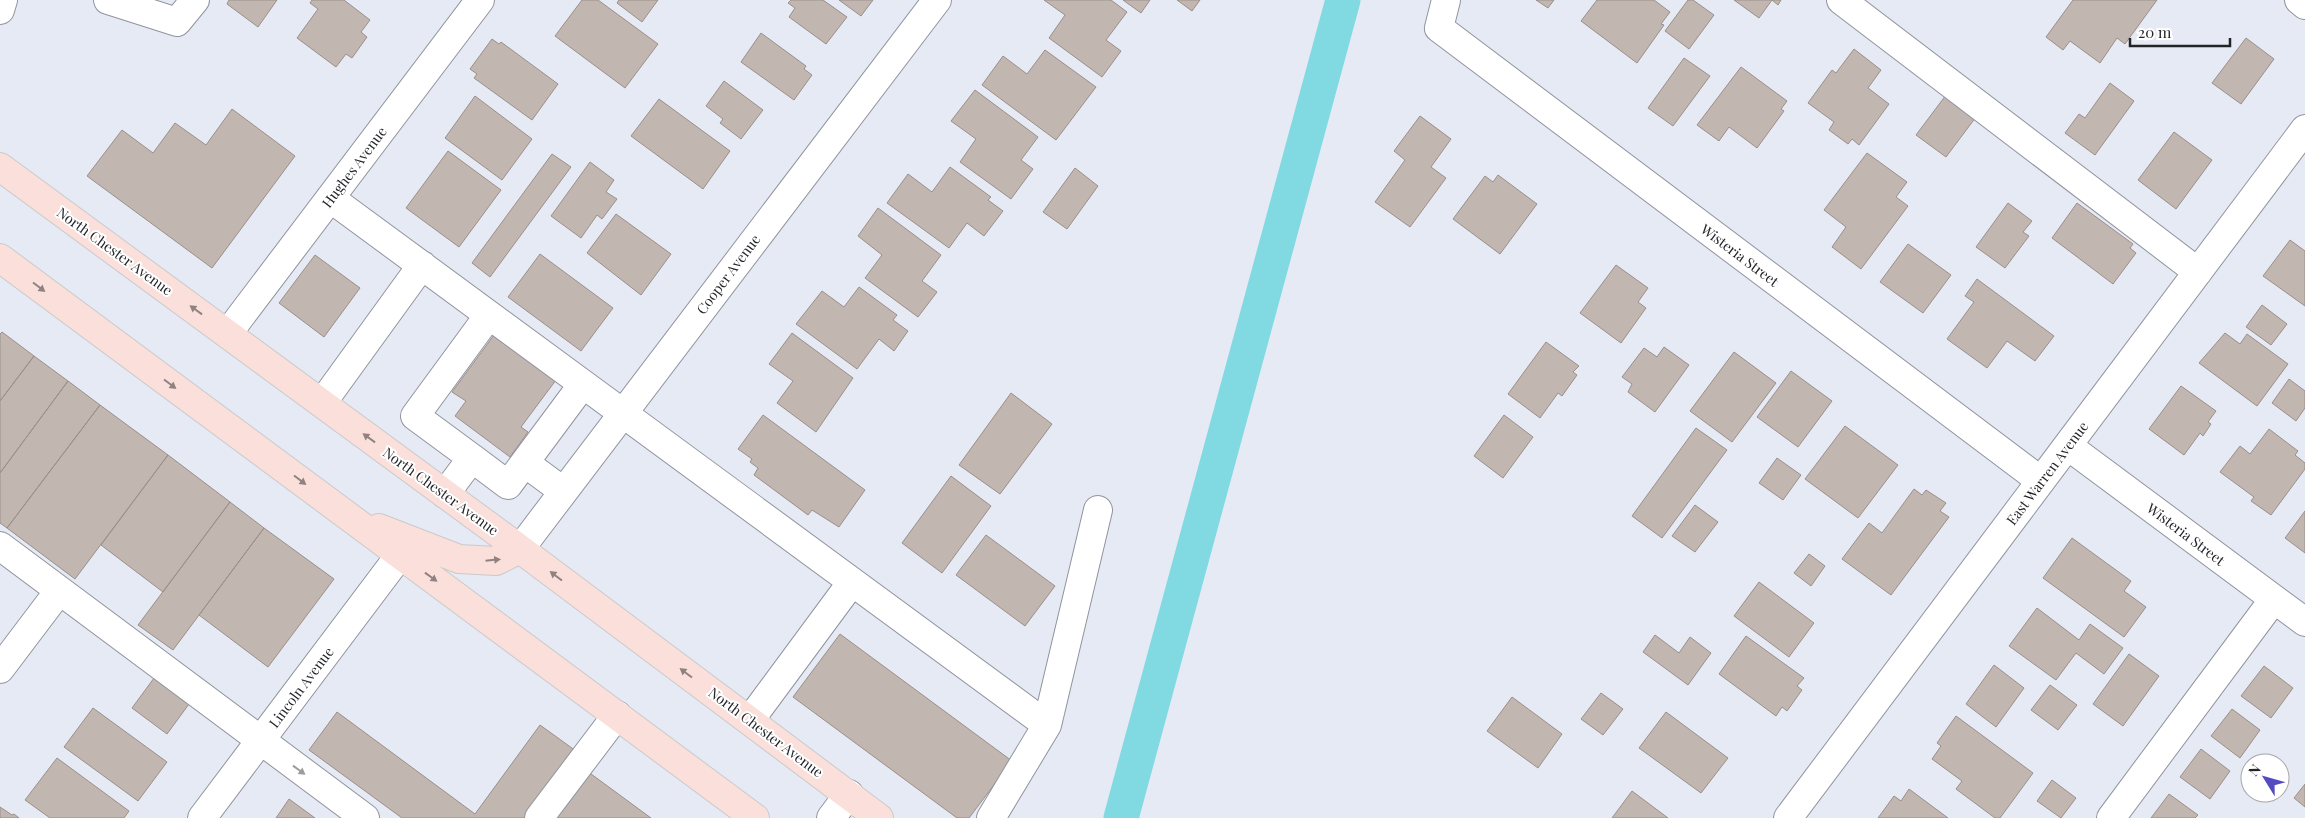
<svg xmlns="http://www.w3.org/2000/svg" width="2305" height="818" viewBox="0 0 2305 818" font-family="'Playfair Display',serif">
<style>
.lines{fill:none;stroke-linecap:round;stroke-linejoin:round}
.canal{stroke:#81d9e2;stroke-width:35}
.building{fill:#c2b6b1;stroke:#9a8f89}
.minor-casing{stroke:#91949e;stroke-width:30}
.major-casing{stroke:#cacacb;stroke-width:30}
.minor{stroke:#fff;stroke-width:28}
.major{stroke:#fbdfda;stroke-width:28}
.oneway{fill:#8f8281}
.oneway2{fill:#9c9c9e}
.labels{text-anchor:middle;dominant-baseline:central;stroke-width:4;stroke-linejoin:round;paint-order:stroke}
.street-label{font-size:14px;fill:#232428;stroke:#fff}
</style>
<rect width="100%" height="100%" fill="#e6eaf5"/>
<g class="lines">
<path class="canal" d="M1121 818 1343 0"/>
</g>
<path class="building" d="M229 0H277L258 27 227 4Z
M312 0H344L370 20 361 32 367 37 352 58 346 54 336 67 297 38 318 9 310 3Z
M582 0H598L658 44 625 88 555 36Z
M619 0H658L642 22 617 3Z
M791 0H823L847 17 826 44 789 17 795 8 788 3Z
M839 0H873L861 16Z
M1044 0H1111L1127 12 1106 40 1121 51 1102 77 1049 38 1065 15Z
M1123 0H1150L1141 13Z
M1177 0H1200L1192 11Z
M1536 0H1554L1548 8Z
M1597 0H1654L1670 12 1661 24 1664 25 1637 63 1581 21Z
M1688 0H1693L1714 15 1689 49 1665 31Z
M1734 0H1781L1778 5 1772 0 1759 18Z
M2073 0H2157L2125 44 2117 38 2100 63 2070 41 2063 50 2046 37Z
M761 33 806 66 804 69 812 75 794 100 741 62Z
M2246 38 2274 59 2241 104 2212 83Z
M492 39 499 44 501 42 558 84 532 120 474 78 477 74 470 69Z
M1854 49 1881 70 1868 88 1889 104 1859 145 1852 139 1848 144 1829 130 1834 122 1808 103 1832 70 1836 73Z
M1045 50 1096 87 1056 140 982 85 1003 56 1027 74Z
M1684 58 1710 76 1673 126 1648 108Z
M1741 67 1787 101 1781 109 1784 111 1757 148 1729 127 1719 141 1697 125Z
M724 81 763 110 741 139 720 123 723 119 706 106Z
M2110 83 2134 101 2095 155 2065 133 2079 114 2085 118Z
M975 90 1038 137 1021 160 1033 169 1011 199 960 162 976 139 951 121Z
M1946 95 1976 117 1946 157 1916 135Z
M475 96 532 139 502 180 445 138Z
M659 99 730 151 703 189 631 136Z
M232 109 295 156 212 268 87 176 122 130 153 153 175 123 206 145Z
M1420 116 1451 139 1431 167 1446 178 1410 227 1375 202 1405 160 1394 151Z
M2174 132 2212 160 2176 209 2138 180Z
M448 151 501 190 459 247 406 208Z
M1867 153 1907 182 1896 197 1908 206 1861 269 1832 247 1846 227 1824 210Z
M552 154 571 167 490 277 472 263Z
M590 162 614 180 606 192 617 199 602 219 597 215 581 238 551 216Z
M950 167 991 197 988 200 1003 211 984 236 967 223 949 248 887 203 908 174 932 192Z
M1075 168 1098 186 1067 229 1043 212Z
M1498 175 1537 204 1500 254 1453 219 1485 176 1493 182Z
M2008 203 2032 221 2023 232 2029 236 2005 268 1976 247Z
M2077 203 2133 244 2130 248 2136 253 2113 284 2052 238Z
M878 208 941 255 922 281 937 292 918 317 865 278 882 255 858 236Z
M616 214 671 254 641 295 587 253Z
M2290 240 2305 251V306L2263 276Z
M1908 244 1951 275 1923 313 1880 282Z
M540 254 613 308 581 351 508 297Z
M315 255 360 288 324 337 279 303Z
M1616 265 1648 288 1638 302 1646 308 1621 343 1580 313Z
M1977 279 2054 336 2035 361 2007 341 1987 368 1947 339 1974 302 1965 296Z
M859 287 897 315 893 320 908 331 894 351 879 339 857 369 796 324 822 291 844 307Z
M2262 305 2287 324 2271 345 2246 327Z
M2 332 34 356 0 401V334Z
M792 333 853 378 816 432 777 403 793 381 769 364Z
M2225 333 2240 344 2247 334 2288 364 2257 406 2199 363Z
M494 335 556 380 521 427 528 432 510 457 455 416 466 401 452 392Z
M1546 342 1579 366 1573 372 1577 375 1562 396 1558 393 1540 418 1508 394Z
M1664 347 1689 365 1655 412 1628 392 1632 384 1622 377 1644 348 1657 357Z
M1734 352 1776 383 1732 442 1690 411Z
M34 356 68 381 0 473V401Z
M1791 371 1832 401 1798 447 1757 417Z
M2289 379 2305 391V408L2296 421 2272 403Z
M68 381 100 405 7 528 0 523V473Z
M2181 386 2216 411 2208 422 2211 424 2203 436 2200 433 2184 455 2149 429Z
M1011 393 1052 424 1000 494 959 465Z
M100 405 168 455 75 579 7 528Z
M763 415 865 490 839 527 812 510 808 515 754 475 758 468 750 462 752 459 738 449Z
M1504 415 1533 437 1503 478 1474 456Z
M1845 426 1898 465 1858 518 1805 479Z
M1696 428 1727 450 1662 538 1632 516Z
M2269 429 2298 451 2295 455 2305 463V469L2271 515 2251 501 2254 497 2220 472 2240 446 2250 454Z
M168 455 230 502 163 592 101 545Z
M1777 458 1801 475 1783 500 1759 483Z
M951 476 991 506 942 573 902 543Z
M1914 489 1922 495 1926 490 1946 503 1940 511 1949 517 1891 595 1842 559 1869 523 1882 533Z
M230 502 264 528 173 650 138 625Z
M1695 505 1718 522 1695 552 1672 536Z
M2305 511V553L2285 538Z
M264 528 334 579 268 667 199 615Z
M986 535 1055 586 1025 626 956 575Z
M2072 538 2131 581 2124 591 2146 607 2124 637 2043 578Z
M1809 554 1825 566 1811 586 1794 573Z
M1759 582 1814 623 1789 657 1734 616Z
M2037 608 2079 640 2090 624 2123 648 2104 674 2076 653 2056 680 2009 646Z
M840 634 1012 761 969 818H957L793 697Z
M1655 635 1679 653 1690 637 1711 653 1688 685 1643 652Z
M1746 636 1804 678 1797 686 1802 690 1787 711 1782 707 1776 716 1719 674Z
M2129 654 2159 676 2123 726 2093 704Z
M1994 665 2024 688 1996 727 1966 704Z
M2264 666 2293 688 2271 718 2241 696Z
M157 674 192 700 167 734 132 708Z
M2050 685 2077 705 2058 730 2031 710Z
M1601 693 1623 709 1603 735 1581 719Z
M1512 697 1562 734 1538 768 1487 731Z
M93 708 167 762 138 801 64 747Z
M2232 709 2260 730 2240 758 2211 736Z
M337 712 475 814 540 725 576 751 527 818H402L309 750Z
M1666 712 1728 758 1701 793 1639 748Z
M1956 716 2033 773 2000 818H1995L1956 789 1962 781 1932 759 1941 746 1937 743Z
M2201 749 2230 771 2210 799 2180 777Z
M57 758 129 811 124 818H50L25 800Z
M587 771 651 818H552Z
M2052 780 2076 798 2061 818 2037 801Z
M2305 784V807L2294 798Z
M1909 789 1948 818H1878L1894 796 1901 801Z
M1632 791 1668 818H1612Z
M2169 794 2198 815 2195 818H2151Z
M289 799 315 818H276Z
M0 807 12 815 14 814 19 818H0Z"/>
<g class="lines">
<g class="minor-casing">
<path id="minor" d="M108 0 177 22 195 0
M1446 0 1439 28 2041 481
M1841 0 2198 272
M2299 0 2305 5
M0 10 3 0
M330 198 1047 725 991 818
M228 333 480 0
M322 403 422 265
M2068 446 2305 622
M472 458 508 485 583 384
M525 463 563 491
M445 494 472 458 415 416 489 315
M0 546 365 818
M520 549 937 0
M0 669 59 591
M750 720 852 582
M1047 725 1098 510
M202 818 400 555
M539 818 617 715
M831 818 849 794
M1788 818 2305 129
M2111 818 2274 599"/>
</g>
<g class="major-casing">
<path id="major" d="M0 167 520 549 879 818
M0 258 755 818
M379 528 459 559 496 561 520 549"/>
</g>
<use href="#minor" class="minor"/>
<use href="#major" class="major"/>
</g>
<defs><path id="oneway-solid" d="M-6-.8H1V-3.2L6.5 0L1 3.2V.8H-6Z" transform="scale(1.25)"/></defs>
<g class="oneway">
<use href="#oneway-solid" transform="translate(39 287) rotate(37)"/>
<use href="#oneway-solid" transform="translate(196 310) rotate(-144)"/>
<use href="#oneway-solid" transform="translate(170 384) rotate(37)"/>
<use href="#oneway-solid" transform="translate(369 438) rotate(-144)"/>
<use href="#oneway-solid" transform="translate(300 480) rotate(37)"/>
<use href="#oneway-solid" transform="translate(493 560) rotate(-6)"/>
<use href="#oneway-solid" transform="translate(556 576) rotate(-143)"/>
<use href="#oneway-solid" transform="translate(431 577) rotate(36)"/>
<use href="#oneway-solid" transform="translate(686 673) rotate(-143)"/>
</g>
<use class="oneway2" href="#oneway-solid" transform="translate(299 770) rotate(36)"/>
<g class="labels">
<g class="street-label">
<text transform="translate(354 167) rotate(-53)">Hughes Avenue</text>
<text transform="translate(115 251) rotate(36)">North Chester Avenue</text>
<text transform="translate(1740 255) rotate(37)">Wisteria Street</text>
<text transform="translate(728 274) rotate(-53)">Cooper Avenue</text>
<text transform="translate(2047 473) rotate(-53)">East Warren Avenue</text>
<text transform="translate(441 491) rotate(36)">North Chester Avenue</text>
<text transform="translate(2186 534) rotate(37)">Wisteria Street</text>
<text transform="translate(301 687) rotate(-53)">Lincoln Avenue</text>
<text transform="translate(766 732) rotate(37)">North Chester Avenue</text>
</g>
</g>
<g transform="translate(2265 778) rotate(307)"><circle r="24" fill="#ffffff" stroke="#a7a7a9"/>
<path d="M0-4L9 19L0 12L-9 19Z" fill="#544ac1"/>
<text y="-8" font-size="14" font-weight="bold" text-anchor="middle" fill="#232428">N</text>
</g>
<path d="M2130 38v8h100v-8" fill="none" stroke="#232428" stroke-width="2.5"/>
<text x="2138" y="38" font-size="15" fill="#232428" stroke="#ffffff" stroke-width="4" paint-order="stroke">20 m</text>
</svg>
